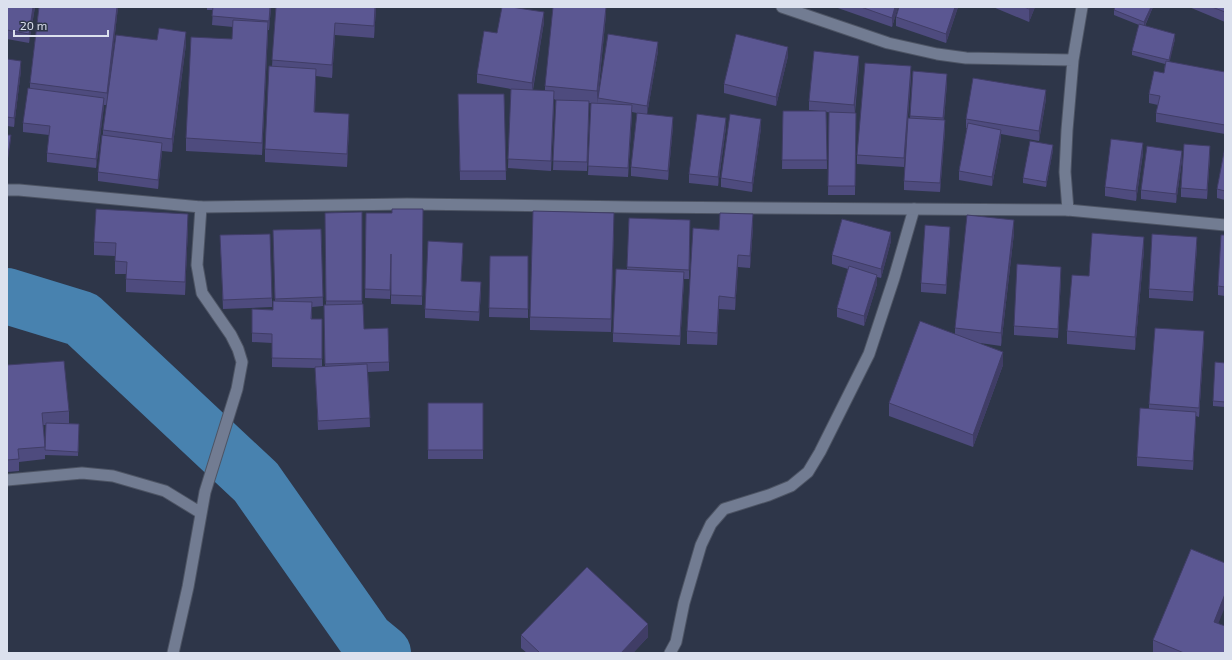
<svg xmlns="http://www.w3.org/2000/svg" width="1232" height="660" viewBox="0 0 1232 660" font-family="'Exo 2',sans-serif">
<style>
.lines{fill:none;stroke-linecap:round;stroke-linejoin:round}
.river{stroke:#4882af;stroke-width:56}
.minor-casing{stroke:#4d5464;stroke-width:13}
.tertiary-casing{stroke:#4d5464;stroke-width:13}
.minor{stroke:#727c92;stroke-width:11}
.tertiary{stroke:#727c92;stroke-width:11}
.wall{fill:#4e4b7e;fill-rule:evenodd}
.shaded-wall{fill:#403d66}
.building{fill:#5b5792;stroke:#403d66}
</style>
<rect width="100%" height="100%" fill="#2e3649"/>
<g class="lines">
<path class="river" d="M7 296 82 319 256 482 366 639 383 653"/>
<g class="minor-casing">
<path id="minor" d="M782 7 888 43 937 54 966 58 1073 60
M1068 210 1065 172 1067 130 1073 60 1082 7
M7 480 82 473 113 476 165 491 201 513
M173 653 188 587 205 492 237 389 242 362 238 349 231 335 202 293 197 265 201 207
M670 653 676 642 684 603 701 545 711 524 724 509 769 495 791 486 808 472 820 452 869 354 894 278 914 209"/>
</g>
<g class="tertiary-casing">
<path id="tertiary" d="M7 190H19L201 207 407 204 635 207 1068 210 1225 225"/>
</g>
<use href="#minor" class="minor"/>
<use href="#tertiary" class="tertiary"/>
</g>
<path class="wall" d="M7 7H35L29 43 7 39Z
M39 7H118L109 85 186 44 172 152 162 151 158 189 98 181V172L103 135V130L107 105H104L96 168 47 162V153L49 135 23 132V123L30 88V83Z
M207 7H271L269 30H268L262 155 186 151V138L232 39 233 27 212 25 213 10H207Z
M276 7H376L374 38 335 35 332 78 316 76 315 112 349 127 347 167 265 162V149L272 66Z
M606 7V14L598 97 658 51 647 114 673 126 668 180 631 176V167L637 113 632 112 628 177 588 175 591 103H589L587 171 553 170 556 100 554 99 551 171 508 168 511 89 477 83V74L497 33 544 22 533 90H545V86Z
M835 7H898L892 27Z
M958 7 946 43 896 26V17Z
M993 7H1035L1029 22Z
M1115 7H1153L1145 26 1175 39 1169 62 1225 72V134L1156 122V113L1158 105 1149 103V94L1164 73 1165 64 1132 55V51L1139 25 1114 15V10Z
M1189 7H1225V22Z
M788 56 776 106 724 93V84Z
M7 59 21 70 14 127 7 126Z
M859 65 855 113H856L855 195H828L829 112 838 113 826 112 827 169H782L783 111H820L809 110V101Z
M913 71 947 83 944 120 945 130 940 192 904 190V181L910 118Z
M911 76 904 167 857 164V155Z
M458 94H504L506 180H460Z
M1046 99 1039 141 1001 134V139L992 186 959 180V171L967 128H966V119Z
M726 127 718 186 689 183V174Z
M761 128 752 192 721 187V178Z
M1225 147V200L1217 198V189Z
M1053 150 1046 187 1023 183V178Z
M1143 153 1136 201 1105 196V187Z
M1210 155 1207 199 1181 197V188Z
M1182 160 1176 203 1141 199V190Z
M423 209 422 305 391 304V264L390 299 365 298 366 213H392Z
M362 212V304L364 329 389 362V371L368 372 370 427 318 430 315 368 272 367V343L252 342V309L273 310 275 301 273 230 321 229 323 306 312 307V319H322V367L325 366 324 314 326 305 325 213Z
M629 218 690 220 689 279H684L680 345 613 342V333L627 269Z
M188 226 185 295 126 292V274H115V256L94 255V242Z
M614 226 611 332 530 330V317Z
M753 227 750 268 738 267 735 310 719 309 717 345 687 344V331L719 230Z
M1014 233 1001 346 980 343 1003 365 973 447 889 416V403L955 334V328Z
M220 235 272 298V307L223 309Z
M1225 235V296L1218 295V286Z
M950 236 946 294 921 292V283Z
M891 241 881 278 877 277V284L864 326 837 317V308L848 269 832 264V255Z
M1197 246 1193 301 1149 298V289Z
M1144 250 1135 350 1067 344V331L1089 276Z
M463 252 461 281 481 291 479 321 425 318V309Z
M490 256H528V318L489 317Z
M1061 276 1058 338 1014 335V326Z
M1204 340 1199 417 1196 416 1193 470 1137 466V457L1149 409V404Z
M1225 363V407L1213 406V401Z
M7 365 69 411V424L79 429 78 456 45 455V459L19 462V471L7 472ZM43 425H46L45 446Z
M428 403H483V459H428Z
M1218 624 1224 626 1225 653H1153V640Z
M521 635 648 637 633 653H527L521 648Z"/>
<path class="shaded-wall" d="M33 7H35L29 43V34Z
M117 7H118L107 105V93Z
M270 7H271L269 30V21Z
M375 7H376L374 38V26Z
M606 7V14L597 104V91Z
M895 7H898L892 27V18Z
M955 7H958L946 43V34Z
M1030 7H1035L1029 22V9Z
M1151 7H1153L1144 27V22Z
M544 12V22L532 93V83Z
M268 22V35L262 155V143Z
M335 23V35L332 78V65Z
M186 32V44L172 152V139Z
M1175 34V39L1169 65V60Z
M658 42V51L647 115V106Z
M788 47V56L776 106V97Z
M859 56V65L854 114V105Z
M21 61V70L14 127V118Z
M911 66V76L904 167V158Z
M316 69V82L314 125V112Z
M947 74V83L943 127V118Z
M1046 90V99L1039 141V131Z
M554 91V100L551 171V161Z
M104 98V107L96 168V159Z
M589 101V110L587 171V162Z
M632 105V114L628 177V168Z
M349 114V127L347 167V154Z
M673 117V126L668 180V171Z
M726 118V127L718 186V177Z
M761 119V128L752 192V183Z
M945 120V130L940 192V183Z
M1001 130V139L992 186V177Z
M11 135V140L7 165V161Z
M162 143V152L158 189V180Z
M1143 143V153L1136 201V191Z
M1053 145V150L1046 187V182Z
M1210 146V155L1207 199V190Z
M1182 151V160L1176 203V194Z
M614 213V226L611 332V319Z
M188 214V226L185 295V282Z
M753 214V227L750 268V256Z
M1014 220V233L1001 346V333Z
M950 227V236L946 294V285Z
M891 232V241L881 278V269Z
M1144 237V250L1135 350V337Z
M1197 237V246L1193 301V292Z
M738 255V267L735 310V298Z
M1061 267V276L1058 338V329Z
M684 272V281L680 345V336Z
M877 275V284L864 326V316Z
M481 282V291L479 321V312Z
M719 296V309L717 345V333Z
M1204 331V340L1199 417V408Z
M1003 352V365L973 447V435Z
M1196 412V422L1193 470V461Z
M1225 594V607L1214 634V622Z
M648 624V637L633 653H621Z"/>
<path class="building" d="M7 7H33L29 34 7 30Z
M39 7H117L107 93 30 83Z
M213 7H270L269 21 212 16Z
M276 7H375L374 26 335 23 332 65 272 60Z
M502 7H511L544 12 532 83 477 74 484 31 497 33Z
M553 7H606L597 91 545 86Z
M861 7H895L892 18Z
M899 7H955L946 34 896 17Z
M1024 7H1030L1029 9Z
M1115 7H1151L1144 22 1114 10Z
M1212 7H1225V12Z
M233 20 268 22 262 143 186 138 191 37 232 39Z
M1139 24 1175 34 1169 60 1132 51Z
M159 28 186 32 172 139 103 130 116 35 157 40Z
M608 34 658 42 647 106 598 98Z
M736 34 788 47 776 97 724 84Z
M814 51 859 56 854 105 809 101Z
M7 59 21 61 14 118 7 117Z
M1166 61 1225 72V125L1156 113 1160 96 1149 94 1154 71 1164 73Z
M865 63 911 66 904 158 857 155Z
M269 66 316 69 314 112 349 114 347 154 265 149Z
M913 71 947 74 943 118 910 116Z
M973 78 1046 90 1039 131 966 119Z
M28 88 104 98 96 159 47 153 50 126 23 123Z
M511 89 554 91 551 161 508 159Z
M458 94H504L506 171H460Z
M556 100 589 101 587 162 553 161Z
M591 103 632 105 628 168 588 166Z
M783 111H826L827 160H782Z
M829 112 856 113 855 186H828Z
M637 113 673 117 668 171 631 167Z
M697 114 726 118 718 177 689 174Z
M730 114 761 119 752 183 721 178Z
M908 118 945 120 940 183 904 181Z
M968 123 1001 130 992 177 959 171Z
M7 135H11L7 161Z
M102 135 162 143 158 180 98 172Z
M1111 139 1143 143 1136 191 1105 187Z
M1030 141 1053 145 1046 182 1023 178Z
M1184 144 1210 146 1207 190 1181 188Z
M1147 146 1182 151 1176 194 1141 190Z
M1225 147V191L1217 189Z
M96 209 188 214 185 282 126 279 127 262 115 261 116 243 94 242Z
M392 209H423L422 296 391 295V254L390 290 365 289 366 213H392Z
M533 211 614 213 611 319 530 317Z
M362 212V301H326L325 213Z
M720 213 753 214 750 256 738 255 735 298 719 296 717 333 687 331 693 228 719 230Z
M967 215 1014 220 1001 333 955 328Z
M629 218 690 220 689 270 627 267Z
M842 219 891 232 881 269 832 255Z
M925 225 950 227 946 285 921 283Z
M321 229 323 297 275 299 273 230Z
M1092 233 1144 237 1135 337 1067 331 1072 275 1089 276Z
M270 234 272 298 223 300 220 235Z
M1152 234 1197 237 1193 292 1149 289Z
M1221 235H1225V287L1218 286Z
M428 241 463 243 461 281 481 282 479 312 425 309Z
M490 256H528V309L489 308Z
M1017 264 1061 267 1058 329 1014 326Z
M849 266 877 275 864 316 837 308Z
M616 269 684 272 680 336 613 333Z
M273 301 312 302 311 319H322V359L272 358V334L252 333V309L273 310Z
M363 304 364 329 388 328 389 362 325 364 324 305Z
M920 321 1003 352 973 435 889 403Z
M1155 328 1204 331 1199 408 1149 404Z
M64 361 69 411 42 413 45 447 18 449 19 459 7 460V365Z
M1215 362 1225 363V402L1213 401Z
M367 364 370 418 318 421 315 367Z
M428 403H483V450H428Z
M1140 408 1196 412 1193 461 1137 457Z
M46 423 79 424 78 452 45 450Z
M1191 549 1225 563V594L1214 622 1225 626V653H1184L1153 640Z
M587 567 648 624 621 653H540L521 635Z"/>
<rect width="1232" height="660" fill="none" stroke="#dce1ee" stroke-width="16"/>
<path d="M14 30v6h94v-6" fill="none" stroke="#dce1ee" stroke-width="2"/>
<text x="20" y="30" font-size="12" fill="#dce1ee" stroke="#2e3649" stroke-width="3" paint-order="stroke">20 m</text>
</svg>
